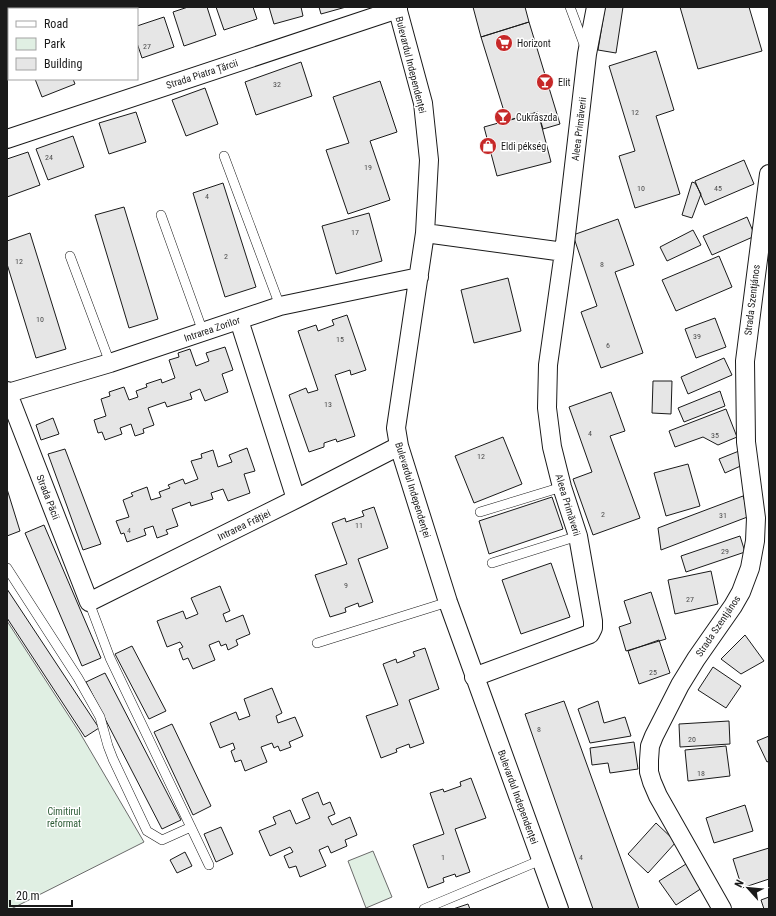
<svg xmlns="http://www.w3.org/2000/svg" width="776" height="916" viewBox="0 0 776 916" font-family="'Roboto Condensed',sans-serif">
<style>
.green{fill:#e0efe3;stroke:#6a6a6a}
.building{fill:#e6e6e6;stroke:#1a1a1a}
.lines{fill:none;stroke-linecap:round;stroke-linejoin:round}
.lane-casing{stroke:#1a1a1a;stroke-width:10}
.street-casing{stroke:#1a1a1a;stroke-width:20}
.lane{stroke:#fff;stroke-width:9}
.street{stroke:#fff;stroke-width:18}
.labels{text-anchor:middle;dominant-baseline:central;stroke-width:3;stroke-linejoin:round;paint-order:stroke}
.number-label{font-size:8px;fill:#4d4d4d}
.poi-label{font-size:10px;fill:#1a1a1a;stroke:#fff;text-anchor:start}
.street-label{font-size:10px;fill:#1a1a1a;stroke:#fff}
.park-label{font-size:10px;fill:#2b5a34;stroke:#fff}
</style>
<rect width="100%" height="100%" fill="#fff"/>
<path class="green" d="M7 621 80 733 144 842 11 909H7Z
M373 851 392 897 366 908 348 861Z"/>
<path class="building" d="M45 7H95L96 9H46Z
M188 7H207L216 35 184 46 173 12Z
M216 7H253L257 19 224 30Z
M269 7H301L303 16 274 24Z
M319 7H346L321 14Z
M473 7H525L529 22 481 37Z
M605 7H623L616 53 598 50Z
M680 7H749L762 51 698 69Z
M164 17 174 47 142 58 137 43V26Z
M529 22 560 124 543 129 538 112 507 121 481 37Z
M656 51 674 110 656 116 680 194 635 208 619 156 635 151 609 66Z
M301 62 312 96 256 115 245 82Z
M35 79H73L75 84 42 97Z
M380 81 397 132 370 141 390 200 348 214 326 150 349 143 333 97Z
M205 88 218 124 186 136 172 100Z
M136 112 146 142 109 154 99 123Z
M538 112 551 162 497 176 484 127Z
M73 136 84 167 48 180 36 149Z
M28 152 40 185 7 197V159Z
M744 160 754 184 705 205 695 181Z
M692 182 695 183 701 194 692 218 682 215Z
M223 183 256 287 225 297 193 193Z
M124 207 158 319 129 328 95 215Z
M369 213 382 261 336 274 322 226Z
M747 217 755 236 712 255 703 236Z
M618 219 634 265 615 272 643 353 601 368 581 312 597 306 573 235Z
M693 230 701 245 667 261 660 247Z
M30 233 66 349 36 358 7 264V241Z
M719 256 732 287 676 311 662 280Z
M508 278 521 331 474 343 461 290Z
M347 315 366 370 351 375 350 370 335 375 355 436 337 442 336 439 324 443V447L309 452 289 395 306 388 308 393 318 390 298 331 316 325 318 331 334 325 332 320Z
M715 318 726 347 696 358 685 329Z
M225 347 233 370 222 374 228 392 205 401 200 389 190 393 192 399 167 407 165 402 148 408 154 425 143 429 144 433 135 436 131 424 120 428 122 434 105 440 102 432 98 433 94 420 106 416 101 399 110 396 109 392 124 387 129 400 138 397 136 391 147 387 146 384 161 379 162 383 175 378 169 360 179 357 178 353 190 349 196 366 209 361 206 353Z
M724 358 732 375 688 394 681 377Z
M653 381H672L671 414 652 413Z
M720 391 725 406 684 422 678 408Z
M611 392 625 431 610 436 640 518 593 535 573 479 592 472 569 407Z
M726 409 737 437 718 445 703 437 675 447 669 431Z
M53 418 59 434 41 440 36 425Z
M503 437 522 484 474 503 455 456Z
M247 448 255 471 244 474 250 493 228 501 223 489 211 493 213 499 191 506 190 502 172 509 178 526 166 530 168 534 157 538 153 526 144 529 146 535 127 542 124 533 121 534 116 521 129 517 123 500 133 496 131 493 147 487 151 500 161 497 159 492 170 488 168 485 183 479 185 484 198 479 191 461 202 458 201 454 213 450 218 467 232 462 229 455Z
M65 449 101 544 83 550 48 454Z
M739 451 745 464 725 473 719 459Z
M688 464 700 506 666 516 654 473Z
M7 489 20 531 7 536Z
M743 496 750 516 661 550 658 528Z
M552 497 563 529 489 554 479 521Z
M374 507 388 548 358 559 373 602 359 607 358 603 345 608 346 612 330 617 315 575 347 564 332 523 345 518 346 522 364 516 362 511Z
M44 525 101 658 82 666 25 533Z
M740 536 745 552 686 572 681 556Z
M551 563 570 617 521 634 502 580Z
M711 571 718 604 675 614 668 580Z
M220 586 230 611 223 614 226 622 243 615 250 634 236 640 238 645 228 650 226 644 221 646 219 641 209 645 215 660 193 669 188 658 183 660 179 649 183 647 180 642 167 647 157 621 183 611 186 619 198 614 191 598Z
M7 589 99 728 85 737 7 618Z
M651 592 666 639 626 651 619 627 631 623 624 601Z
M745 635 764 661 741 674 721 659Z
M659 640 670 673 639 684 628 651Z
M132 646 166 711 149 719 115 654Z
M425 648 439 689 409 700 424 743 410 748 409 744 396 749 397 752 381 758 366 716 398 705 383 664 396 659 397 663 415 656 413 652Z
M713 667 741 686 726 708 698 690Z
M105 673 181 820 162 829 86 682Z
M272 688 282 713 276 716 278 723 295 717 303 736 289 742 291 747 280 751 278 746 274 748 272 743 261 747 267 762 245 771 241 760 235 762 231 751 235 749 233 743 220 748 210 723 236 712 239 720 250 716 244 699Z
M564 701 639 909H593L525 714Z
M598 701 604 723 625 717 631 736 590 743 578 709Z
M729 721 730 744 680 747 679 724Z
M172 724 211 806 193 815 154 732Z
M769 736V761L767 762 757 741Z
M634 742 638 769 610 773 608 763 592 765 590 748Z
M726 746 730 776 688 781 685 750Z
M471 778 486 818 455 829 470 872 456 877 455 874 443 878 444 882 428 888 413 845 444 834 430 793 443 789 444 792 461 786 460 782Z
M318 792 323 805 330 802 335 814 328 817 332 825 350 817 357 835 345 840 347 846 331 853 328 846 319 850 326 866 300 877 296 866 289 868 284 856 293 852 290 847 270 856 259 831 276 824 273 817 290 810 296 824 310 818 302 799Z
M745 805 753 831 714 843 706 818Z
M656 823 676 842 648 873 628 854Z
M221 827 233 854 216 862 204 834Z
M769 848V879L742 888 733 859Z
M185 852 192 866 177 873 170 860Z
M686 864 702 888 676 905 659 881Z
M769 897V909H764L761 900Z
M468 904 470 909H453Z"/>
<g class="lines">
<g class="lane-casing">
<path id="lane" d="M570 7 585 47
M224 156 280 306
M161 215 203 332
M70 256 110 363
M480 512 562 487
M492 563 578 536
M7 568 78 678 100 717 108 746 113 759 147 831 162 840 191 827
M89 602 110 658 209 865
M317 643 448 602
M424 909 541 860"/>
</g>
<g class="street-casing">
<path id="street" d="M397 7 423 103 429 160 425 233 396 428 399 446 448 602 559 909
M7 139 398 9
M425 233 564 252 587 54 596 7
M239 320 296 499
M7 391 89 602 296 499 399 446
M8 393 110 363 280 306 419 277
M474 677 590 634 593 628V621L578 536 562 487 552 447 547 408 548 365 564 252
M722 909 658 796 652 782 649 772V760L650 746 654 736 680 685 696 659 733 606 741 592 750 568 755 541 756 518 746 442 745 361 769 174"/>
</g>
<use href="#lane" class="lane"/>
<use href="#street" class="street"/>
</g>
<defs>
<g id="supermarket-disc" transform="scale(0.9)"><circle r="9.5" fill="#c62828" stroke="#fff"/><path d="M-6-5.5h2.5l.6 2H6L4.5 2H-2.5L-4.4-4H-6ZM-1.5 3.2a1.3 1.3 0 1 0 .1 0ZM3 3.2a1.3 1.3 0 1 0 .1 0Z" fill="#fff"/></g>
<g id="bar-disc" transform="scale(0.9)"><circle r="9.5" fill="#c62828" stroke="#fff"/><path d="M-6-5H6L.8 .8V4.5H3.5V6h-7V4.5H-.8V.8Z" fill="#fff"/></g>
<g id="shop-disc" transform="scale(0.9)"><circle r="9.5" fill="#c62828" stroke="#fff"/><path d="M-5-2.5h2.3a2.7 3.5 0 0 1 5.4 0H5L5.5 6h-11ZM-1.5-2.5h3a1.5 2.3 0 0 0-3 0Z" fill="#fff"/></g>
</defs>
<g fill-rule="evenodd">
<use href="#supermarket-disc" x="504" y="43"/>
<use href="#bar-disc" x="545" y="82"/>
<use href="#bar-disc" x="503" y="117"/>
<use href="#shop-disc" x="488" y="146"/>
</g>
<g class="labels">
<g class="number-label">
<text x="147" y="46">27</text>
<text x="277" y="84">32</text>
<text x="635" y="112">12</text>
<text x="49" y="157">24</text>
<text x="368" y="167">19</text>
<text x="641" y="188">10</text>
<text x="718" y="188">45</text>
<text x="207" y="196">4</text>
<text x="355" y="232">17</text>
<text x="226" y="256">2</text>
<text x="19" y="261">12</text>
<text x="602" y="264">8</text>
<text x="40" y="319">10</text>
<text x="697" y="336">39</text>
<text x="340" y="339">15</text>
<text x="608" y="345">6</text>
<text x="328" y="404">13</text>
<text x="590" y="433">4</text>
<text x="715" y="435">35</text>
<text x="481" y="456">12</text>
<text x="603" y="514">2</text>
<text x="723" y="515">31</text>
<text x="359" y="525">11</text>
<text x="129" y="530">4</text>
<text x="725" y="551">29</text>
<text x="346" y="585">9</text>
<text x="690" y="599">27</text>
<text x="653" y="672">25</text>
<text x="539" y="729">8</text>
<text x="692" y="739">20</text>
<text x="701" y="773">18</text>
<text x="443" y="857">1</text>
<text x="581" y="857">4</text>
</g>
<g class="poi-label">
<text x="517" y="43">Horizont</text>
<text x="558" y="82">Elit</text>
<text x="516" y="117">Cukrászda</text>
<text x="501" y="146">Eldi pékség</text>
</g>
<g class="street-label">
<text transform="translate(411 65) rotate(76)">Bulevardul Independenței</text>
<text transform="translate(202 74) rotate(-18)">Strada Piatra Țărcii</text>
<text transform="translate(579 129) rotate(-83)">Aleea Primăverii</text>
<text transform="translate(752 300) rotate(-83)">Strada Szentjános</text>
<text transform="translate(212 329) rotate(-19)">Intrarea Zorilor</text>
<text transform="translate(413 490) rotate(73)">Bulevardul Independenței</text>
<text transform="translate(48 497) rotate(69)">Strada Păcii</text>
<text transform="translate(568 505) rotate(73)">Aleea Primăverii</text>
<text transform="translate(244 525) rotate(-26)">Intrarea Frăției</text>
<text transform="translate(718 626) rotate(-56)">Strada Szentjános</text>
<text transform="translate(518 797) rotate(70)">Bulevardul Independenței</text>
</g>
<g class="park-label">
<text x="64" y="811">Cimitirul<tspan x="64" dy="12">reformat</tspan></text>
</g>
</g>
<rect width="776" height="916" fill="none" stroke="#1a1a1a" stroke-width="16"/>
<rect x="8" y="8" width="130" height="72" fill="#ffffff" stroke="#a3a3a3"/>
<rect x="16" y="21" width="20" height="6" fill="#ffffff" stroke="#a3a3a3"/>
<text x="44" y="28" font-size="12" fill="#1a1a1a">Road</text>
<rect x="16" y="38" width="20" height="12" fill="#e0efe3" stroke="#a3a3a3"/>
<text x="44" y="48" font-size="12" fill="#1a1a1a">Park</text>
<rect x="16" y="58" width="20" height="12" fill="#e6e6e6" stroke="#a3a3a3"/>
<text x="44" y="68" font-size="12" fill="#1a1a1a">Building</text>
<g transform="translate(748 888) rotate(297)" stroke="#ffffff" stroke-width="3" paint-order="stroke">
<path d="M0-3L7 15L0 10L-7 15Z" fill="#1a1a1a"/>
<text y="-6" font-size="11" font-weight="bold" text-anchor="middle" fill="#1a1a1a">N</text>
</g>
<path d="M10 900v6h62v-6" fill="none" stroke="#1a1a1a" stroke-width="2"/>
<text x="16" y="900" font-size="12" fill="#1a1a1a" stroke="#ffffff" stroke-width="3" paint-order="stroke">20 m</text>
</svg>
